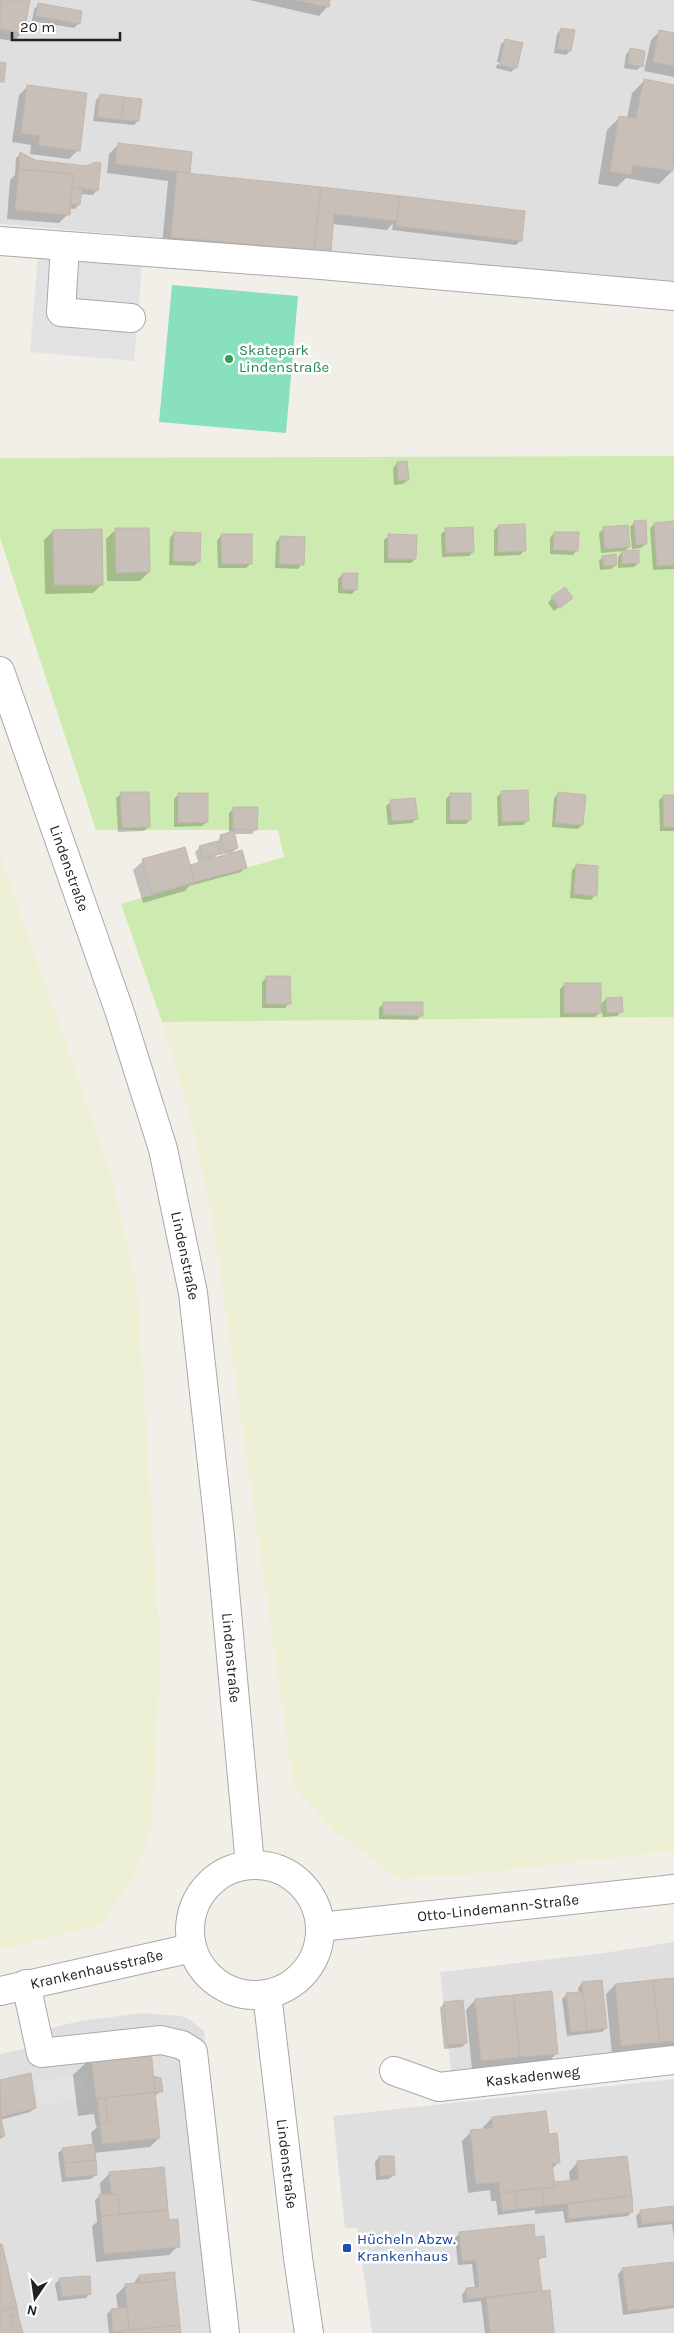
<svg xmlns="http://www.w3.org/2000/svg" width="674" height="2333" viewBox="0 0 674 2333" font-family="Karla,sans-serif">
<style>
.residential{fill:#e0dfdf}
.farmland{fill:#eef0d5}
.grass{fill:#cdebb0}
.pitch{fill:#88e0be}
.parking{fill:#e2e2e2}
.shadow{fill:#0003}
.building{fill:#c7bfb8;stroke:#c4b6ab}
.lines{fill:none;stroke-linecap:round;stroke-linejoin:round}
.minor-casing{stroke:#a9a9a9;stroke-width:30}
.minor{stroke:#fff;stroke-width:28}
.leisure-dot{fill:#2e9e5b;stroke:#fff;stroke-width:2}
.transit-dot{fill:#1a4fb4;stroke:#fff;stroke-width:2}
.labels{text-anchor:middle;dominant-baseline:central;stroke-width:5;stroke-linejoin:round;paint-order:stroke}
.leisure-label{font-size:15px;fill:#27864d;stroke:#fff;text-anchor:start}
.street-label{font-size:15px;fill:#222;stroke:#fff}
.transit-label{font-size:15px;fill:#164399;stroke:#fff;text-anchor:start}
</style>
<rect width="100%" height="100%" fill="#f2efe9"/>
<path class="residential" d="M0 0H674V282L0 224Z
M674 1942V2048L451 2071 440 1972 604 1953Z
M143 2013 181 2016 190 2020 204 2031 210 2089 213 2333H0V2054L28 2048 26 2034 80 2021Z
M674 2079V2333H372L357 2228H345L333 2116Z"/>
<path class="farmland" d="M0 854 109 1167 137 1285 161 1655 152 1826 134 1877 101 1925 0 1950Z
M674 1017V1851L471 1874 398 1879 335 1832 294 1788 213 1222 191 1119 162 1022Z"/>
<path class="grass" d="M674 456V1017L162 1022 121 904 284 857 278 830H96L0 538V458Z"/>
<path class="pitch" d="M172 285 298 296 286 433 159 422Z"/>
<path class="parking" d="M38 256 142 264 134 361 30 352Z
M84 2075 87 2099 39 2105 36 2081Z"/>
<path class="shadow" d="M0 0H28L23 32 14 41 0 39Z
M250 0H329L328 6 319 16Z
M39 5 79 23 74 28 32 21 34 9Z
M561 29 570 51 566 55 554 53 557 34Z
M660 31 674 34V77L644 71 651 40Z
M506 40 516 67 511 72 496 68 497 64 514 68V66L497 62 501 44Z
M631 50 641 66 637 70 624 68 626 54Z
M644 81 674 86V164L672 171 659 184 626 178 617 187 598 184 607 130 620 117 627 118 632 93Z
M28 86 78 150 69 159 30 154 31 145 12 142 19 95Z
M101 95 138 121 134 125 93 121 96 100Z
M118 145 191 153 189 174 521 240 516 245 392 230 393 223 387 230 332 224 330 251 321 260 162 246 168 181 107 173 109 154Z
M20 154 97 190 93 195 80 194 79 204 75 209 69 208 68 214 59 223 7 219 10 180 15 175 16 158Z
M397 463 408 480 403 484 394 485 393 468Z
M635 522 646 543 641 548 632 549 630 527Z
M674 523V569L653 570 650 528 655 524Z
M499 526 524 551 520 555 494 556V530Z
M603 529 630 546 624 552 638 563 634 567 618 568V557L623 551 601 553 599 533Z
M115 530 149 572 140 581H107L106 539Z
M446 530 473 552 469 556 442 557 441 534Z
M53 531 102 584 93 593 45 594 44 540Z
M174 533 199 561 194 566 169 565 170 538Z
M554 533 577 550 573 555 550 554V538Z
M222 535 251 563 246 568H218L217 540Z
M389 536 415 559 411 563H384V540Z
M280 538 302 564 298 569 275 568 276 542Z
M603 557 616 565 611 569 600 570 599 561Z
M342 575 356 589 352 594 338 593V579Z
M552 598 568 600 554 611 548 603Z
M502 792 528 820 523 825 498 826 497 797Z
M121 794 149 826 144 831 118 832 116 798Z
M558 794 582 825 578 829 552 827 554 798Z
M178 795 207 822 202 826 174 827V799Z
M450 795 470 820 466 824H446V799Z
M664 796H674V831H660L659 800Z
M391 802 416 819 412 823 388 825 386 806Z
M234 808 256 829 252 834H233L237 848 230 855 229 853 220 855V852L212 860 245 868 241 872 189 886 185 891 143 903 133 870 143 861 190 868 199 864 195 852 200 847 217 842 221 836 229 833V813Z
M576 866 595 895 591 900 570 898 572 870Z
M267 977 289 1003 285 1008H262V982Z
M565 984 600 1012 595 1017H560V989Z
M606 999 622 1011 617 1016 603 1017 600 1005Z
M384 1003 421 1015 417 1020 379 1019V1008Z
M674 1979V2049L612 2054 606 1994 615 1985Z
M582 1983 606 2028 602 2032 567 2036 562 1999 567 1994 579 1993 578 1988Z
M475 2000 557 2053 548 2062 472 2069 466 2010Z
M444 2003 466 2043 462 2047 444 2049 440 2008Z
M92 2057 152 2078 162 2091 154 2096 159 2138 150 2147 94 2153 96 2175 91 2179 62 2182 58 2153 63 2149 93 2146 91 2133 99 2125 96 2127 94 2114 78 2116 73 2075Z
M30 2074 35 2108 30 2112 0 2120 4 2136 0 2139V2081Z
M492 2118 547 2136 559 2162 551 2170 553 2184 570 2182 569 2172 578 2162 632 2211 628 2216 565 2223 563 2211 535 2214V2210L498 2215 496 2201H491L490 2190 468 2193 462 2141 471 2132 483 2130V2127Z
M379 2157 394 2175 389 2179 376 2180 375 2162Z
M163 2169 168 2222 178 2246 169 2255 96 2262 92 2226 97 2222 95 2200 101 2195 100 2183 109 2174Z
M674 2207V2240L672 2224 638 2228 636 2216 641 2211Z
M459 2234 534 2238 545 2256 537 2261 541 2292 553 2333H485L481 2301 463 2303 462 2294 467 2289H475L472 2264 458 2265 455 2238Z
M674 2264V2308L623 2315 618 2274 623 2269Z
M174 2273 180 2333H109L107 2314 111 2310 118 2309 116 2295 125 2286 135 2285V2281L139 2276Z
M59 2280 90 2293 86 2298 58 2301 55 2284Z"/>
<path class="building" d="M0 0H30L24 33 0 29Z
M294 0H330L329 7Z
M38 3 82 11 80 24 36 16Z
M561 28 575 30 571 51 557 49Z
M659 30 674 33V66L653 62Z
M505 39 523 43 517 68 500 64Z
M630 48 645 51 643 67 628 64Z
M0 62 6 63 4 82H0Z
M644 79 674 85 673 171 633 165 631 175 610 171 619 116 636 119Z
M27 85 87 93 80 151 38 145 40 136 21 133Z
M100 94 124 97 121 120 97 117Z
M124 97 142 99 139 121 121 120Z
M118 143 192 152 190 173 115 164Z
M20 152 35 160 86 166 96 162 101 163 98 191 72 187 73 174 19 169Z
M19 169 73 174 70 215 15 210Z
M177 172 321 187 314 250 171 237Z
M72 187 82 188 80 205 70 204Z
M321 187 400 196 397 221 334 214 331 252 314 250Z
M400 196 525 211 522 241 396 226Z
M407 461 409 480 398 481 397 462Z
M646 520 647 544 636 545 634 521Z
M674 521V565L657 566 654 523Z
M525 524 526 551 498 552V525Z
M628 525 630 547 605 549 603 527Z
M473 527 474 552 446 553 445 528Z
M115 528H149L150 572 116 573Z
M102 529 103 585H54L53 530Z
M174 532 201 533 200 562 173 561Z
M554 532H579L578 551 553 550Z
M221 534H252V564H222Z
M388 534 417 535 416 559H388Z
M280 536 305 537 304 565 279 564Z
M639 550V563L622 564V551Z
M616 554 617 565 604 566 602 556Z
M342 573H358L357 590 342 589Z
M565 587 573 598 560 608 551 597Z
M528 790 529 821 502 822 501 791Z
M120 792H149L150 827 122 828Z
M558 792 586 795 583 825 555 823Z
M178 793H208V822L178 823Z
M450 793H471V820H450Z
M663 795H674V827H664Z
M415 798 418 819 392 821 390 800Z
M233 807H258L257 830 233 829Z
M234 831 238 848 225 852 220 835Z
M217 841 220 854 203 858 199 846Z
M185 847 195 882 152 894 142 859Z
M242 850 247 868 195 882 190 865Z
M576 864 598 866 597 896 574 894Z
M266 976H290L291 1004H266Z
M564 983H601V1013H564Z
M622 997 623 1012 607 1013 606 998Z
M383 1002H423V1016L383 1015Z
M674 1978V2041L660 2042 653 1980Z
M602 1980 607 2028 587 2031 582 1982Z
M653 1980 660 2042 621 2046 615 1984Z
M552 1991 558 2054 520 2057 513 1995Z
M583 1992 587 2031 571 2032 566 1993Z
M513 1995 520 2057 481 2061 475 1999Z
M463 2000 467 2043 448 2045 444 2002Z
M151 2049 155 2092 96 2099 91 2056Z
M31 2073 36 2108 1 2117 0 2080Z
M153 2076 161 2078 163 2092H155Z
M155 2092 160 2138 102 2144 100 2123 108 2122 105 2098Z
M97 2098H105L108 2122 100 2123Z
M546 2111 549 2134 557 2133 560 2163H552L555 2187 500 2193 499 2182 476 2184 470 2130 493 2128 492 2117Z
M0 2114 5 2136 3 2137 0 2134Z
M94 2144 96 2160 64 2163 62 2148Z
M379 2156H394L395 2175 380 2176Z
M627 2156 632 2196 544 2206 542 2188 555 2187 554 2182 579 2180 577 2161Z
M96 2160 97 2175 66 2178 64 2163Z
M164 2167 168 2210 120 2214 118 2194H111L109 2172Z
M542 2188 544 2206 517 2209 515 2191Z
M515 2191 517 2209 502 2211 500 2193Z
M99 2194H118L120 2214 101 2216Z
M632 2196 633 2212 569 2219 567 2203Z
M674 2206V2221L642 2224 640 2210Z
M168 2210 169 2220 178 2219 180 2247 104 2254 101 2216Z
M534 2224 535 2237 544 2236 546 2257 538 2258 542 2291 467 2299 466 2288 479 2287 476 2260 462 2261 459 2232Z
M0 2244H2L17 2307 0 2311Z
M674 2262V2305L628 2311 622 2268Z
M175 2272V2279L140 2283 139 2275Z
M90 2276 91 2294 62 2297 59 2278Z
M175 2279 180 2325 129 2330 125 2284Z
M550 2290 554 2333H490L486 2298Z
M17 2307 18 2315 10 2316 14 2333H0V2311Z
M127 2307 129 2330 113 2332 111 2309Z
M18 2315 23 2333H14L10 2316Z
M180 2325 181 2333H122L121 2331Z"/>
<g class="lines">
<g class="minor-casing">
<g id="minor">
<path d="M0 241 321 265 674 296"/>
<path d="M65 246 61 312 131 318"/>
<path id="s1" d="M0 671 119 1010 163 1149 193 1293 220 1536 250 1865"/>
<circle cx="255" cy="1930" r="65"/>
<path id="s2" d="M320 1927 674 1889"/>
<path d="M26 1984 41 2053 161 2040 182 2045 193 2052 225 2333"/>
<path id="s3" d="M0 1991 192 1948"/>
<path id="s4" d="M267 1994 298 2258 309 2333"/>
<path id="s5" d="M394 2071 439 2087 674 2060"/>
</g>
</g>
<use href="#minor" class="minor"/>
</g>
<circle class="leisure-dot" cx="229" cy="359" r="5"/>
<rect class="transit-dot" x="342" y="2243" width="10" height="10" rx="2.5"/>
<g class="labels">
<g class="leisure-label">
<text x="239" y="350">Skatepark<tspan x="239" dy="17">Lindenstraße</tspan></text>
</g>
<g class="street-label">
<text stroke="none"><textPath href="#s1" startOffset="209">Lindenstraße</textPath></text>
<text stroke="none"><textPath href="#s1" startOffset="614">Lindenstraße</textPath></text>
<text stroke="none"><textPath href="#s1" startOffset="1019">Lindenstraße</textPath></text>
<text stroke="none"><textPath href="#s2" startOffset="179">Otto-Lindemann-Straße</textPath></text>
<text stroke="none"><textPath href="#s3" startOffset="99">Krankenhausstraße</textPath></text>
<text stroke="none"><textPath href="#s5" startOffset="142">Kaskadenweg</textPath></text>
<text stroke="none"><textPath href="#s4" startOffset="171">Lindenstraße</textPath></text>
</g>
<g class="transit-label">
<text x="357" y="2239">Hücheln Abzw.<tspan x="357" dy="17">Krankenhaus</tspan></text>
</g>
</g>
<g transform="translate(35 2298) rotate(193)" stroke="#ffffff" stroke-width="4" paint-order="stroke">
<path d="M0-4L9 19L0 12L-9 19Z" fill="#222222"/>
<text y="-8" font-size="14" font-weight="bold" text-anchor="middle" fill="#222222">N</text>
</g>
<path d="M12 32v8h108v-8" fill="none" stroke="#222222" stroke-width="2.5"/>
<text x="20" y="32" font-size="15" fill="#222222" stroke="#ffffff" stroke-width="4" paint-order="stroke">20 m</text>
</svg>
